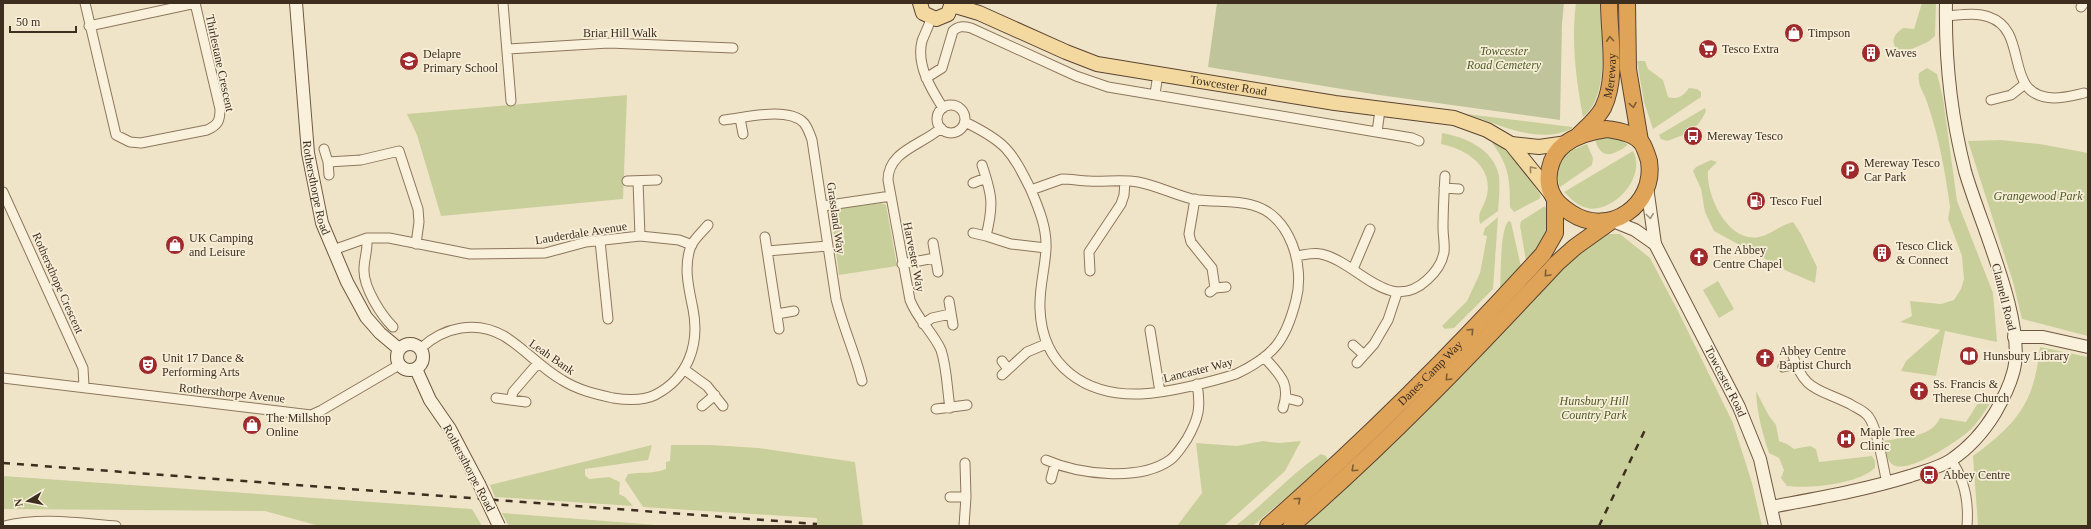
<svg xmlns="http://www.w3.org/2000/svg" width="2091" height="529" viewBox="0 0 2091 529" font-family="'Times New Roman',serif">
<style>
.green{fill:#c9cf9b}
.cemetery{fill:#bfc49a}
.lines{fill:none;stroke-linecap:round;stroke-linejoin:round}
.street-casing{stroke:#8d765c;stroke-width:11}
.secondary-casing{stroke:#6f573f;stroke-width:14}
.primary-casing{stroke:#5b4430;stroke-width:16}
.highway-casing{stroke:#5b4430;stroke-width:18}
.street{stroke:#faf1dc;stroke-width:9}
.secondary{stroke:#faf1dc;stroke-width:12}
.primary{stroke:#f3d9a0;stroke-width:14}
.highway{stroke:#e0a458;stroke-width:16}
.rail{stroke:#3d2e20;stroke-width:2.5;stroke-dasharray:7 7;stroke-linecap:butt}
.secondary-bridge-casing{stroke:#6f573f;stroke-width:14;stroke-linecap:butt}
.secondary-bridge{stroke:#faf1dc;stroke-width:12}
.oneway{stroke:#7e5d36}
.oneway2{stroke:#988460}
.oneway3{stroke:#9c907e}
.labels{text-anchor:middle;dominant-baseline:central;stroke-width:3.5;stroke-linejoin:round;paint-order:stroke}
.street-label{font-size:12px;fill:#3d2e20;stroke:#f7eed8}
.poi-label{font-size:12px;fill:#3d2e20;stroke:#f7eed8;text-anchor:start}
.park-label{font-size:12px;font-style:italic;fill:#4d5a26;stroke:#f7eed8}
</style>
<rect width="100%" height="100%" fill="#f0e4c8"/>
<path class="green" d="M1576 3H1600C1601 35 1611 95 1583 117 1576 79 1571 42 1576 3Z
M1922 3H1936L1935 36 1928 42 1900 54C1890 43 1892 36 1903 28L1914 29Z
M1637 61H1645L1648 69 1663 80 1668 97C1678 100 1683 96 1689 88L1697 89 1701 92V97L1653 129 1644 102Z
M1927 68 1937 74 1943 98 1957 201 1993 293 1997 342 1945 331 1936 376 1901 371 1906 361 1939 332 1940 330 1900 322 1912 316 1910 301 1941 304 1954 300 1961 289 1964 279 1962 256 1948 219 1950 207C1945 171 1939 137 1927 102 1923 90 1917 86 1919 73Z
M627 95 623 199 441 216 417 135 407 114Z
M1705 108 1706 111C1697 131 1687 134 1667 141L1661 139 1659 135Z
M1466 114 1572 127 1573 128C1539 146 1499 124 1466 114Z
M1442 133C1465 137 1494 149 1499 176 1500 187 1499 199 1498 211L1480 224C1477 211 1484 208 1487 195 1493 166 1466 149 1441 144Z
M1607 137 1621 140 1628 145C1615 154 1602 162 1595 140Z
M2001 140 2040 144 2088 153V336L2022 319 2013 282 1968 141Z
M1494 141C1514 156 1528 174 1541 196L1539 199 1514 212 1510 207C1510 180 1509 165 1492 143Z
M1587 144 1593 158 1592 165 1560 187C1551 160 1566 152 1587 144Z
M1633 151C1647 176 1614 214 1587 208 1578 206 1570 198 1564 192Z
M1711 160 1717 162 1708 171C1706 196 1728 243 1759 237 1771 235 1780 225 1793 222L1801 234 1817 267 1815 283 1787 271 1714 231 1705 212 1701 189 1693 171 1696 167Z
M881 203 886 205 897 266 839 275 831 214 835 209Z
M1545 206C1556 232 1543 242 1526 261L1520 226 1521 221Z
M1498 217 1493 289 1454 328 1445 329 1442 326 1467 301 1480 273 1487 236 1483 235 1485 228Z
M1509 221 1511 222 1521 267 1502 288H1500C1501 276 1500 227 1509 221Z
M1606 234H1620L1650 258 1678 311 1733 423 1752 483 1762 526H1301L1447 391 1580 249Z
M1718 281 1734 309 1719 318 1703 290Z
M2040 347 2088 357V526H1978L1973 456C2017 423 2034 404 2040 347Z
M1756 391 1769 416 1776 425 1779 441 1787 444 1794 449 1810 446 1816 449 1819 462 1872 456 1875 461V468C1858 484 1810 489 1787 486L1781 478 1784 470 1779 458 1769 453C1762 432 1757 413 1756 391Z
M1983 395 1992 400C1985 411 1978 423 1968 432 1956 442 1906 476 1892 464 1886 460 1886 448 1884 441 1903 437 1931 438 1940 418L1966 422Z
M1263 441 1279 443 1301 441 1285 471 1224 526H1177L1202 493 1196 443 1237 446Z
M652 445 648 460 585 469V475L589 479 609 477 620 482 619 494 625 497 633 506 495 497 490 485Z
M671 445H711L758 448 855 462 863 526H817V518L643 507 625 480 628 474C641 472 654 474 666 469V462L670 461Z
M1321 454 1326 456 1328 460 1326 463 1253 526H1235C1266 503 1289 475 1321 454Z
M3 476 472 509 482 526H319L265 511 3 509Z
M502 513 669 526H509Z"/>
<path class="cemetery" d="M1217 3H1564L1562 23 1560 120 1379 95 1208 67Z"/>
<g class="lines">
<g class="street-casing">
<path id="street" d="M85 3 116 135 130 142 141 143 207 130C218 125 220 121 220 109L195 3
M503 3 511 101
M2081 7 2084 3
M1946 16C1960 15 1976 12 1989 17 2031 31 2001 97 2054 98 2064 98 2075 95 2084 93
M931 18C929 26 925 33 922 41 916 65 931 89 943 108
M89 26 196 3
M507 49 609 43 733 48
M926 78 942 68 953 31C958 26 963 26 971 28L1076 76 1108 87 1412 138 1419 141
M1155 94 1158 74
M1991 100 2011 95 2025 84
M937 119a14 14 0 1 1 28 0a14 14 0 1 1-28 0Z
M740 118 743 134
M724 120C744 118 788 106 804 123 808 128 810 134 812 140L836 299C843 327 855 353 862 381
M965 122C1006 142 1011 150 1031 190
M941 128C922 145 888 151 888 180L910 300C917 319 933 332 941 350 947 368 947 389 950 408
M1377 132 1380 110
M324 149 328 162 361 160 399 151 418 209 419 222 416 244
M328 162 329 175
M982 165C992 195 994 204 986 236L1011 244 1046 248
M1062 179C1072 179 1080 181 1089 181 1105 182 1122 179 1138 182 1155 185 1173 194 1192 199 1212 203 1233 199 1252 205 1291 215 1305 267 1296 300 1286 340 1274 356 1236 374 1211 382 1167 393 1141 394 1086 396 1042 367 1040 309 1039 288 1045 269 1046 249 1047 228 1039 209 1031 190Z
M627 181 657 180
M638 181 640 236
M973 183 986 178
M1444 188 1459 189
M3 192 83 368 84 386
M1195 199 1189 234 1191 242 1212 268 1215 288
M823 206 891 196
M973 233 986 236
M765 237 779 329
M367 238C368 250 364 259 364 269 363 287 381 315 393 327
M600 241 608 319
M933 243 938 272
M333 250 367 238H389L470 254 545 253 586 242 640 236 679 240 692 245
M767 251 828 246
M1296 256C1304 255 1313 252 1321 254 1358 262 1389 315 1427 280 1436 272 1442 264 1444 252 1445 244 1443 236 1443 228 1443 210 1444 193 1445 176
M902 264 935 258
M1353 269 1370 229
M1090 271 1089 252 1121 204 1124 195 1125 181
M1210 292 1215 288 1226 287
M949 301 953 325
M777 314 794 311
M923 324 932 318 950 314
M1150 330 1160 392
M1353 345 1363 354
M421 348C444 327 476 320 504 336 525 349 541 368 562 380 578 390 595 394 613 398 626 400 643 401 655 395 688 378 700 345 693 309 689 289 683 267 691 246 694 239 703 231 708 225
M1792 353C1804 392 1818 388 1850 404 1856 408 1863 410 1868 416 1878 428 1883 467 1887 483
M1264 357C1280 375 1291 383 1283 408
M1002 361 1008 369
M1357 363 1374 344 1388 320 1397 293
M1783 367 1796 364
M685 370 707 386 723 406
M1002 375 1027 352 1046 344
M3 378 311 415 322 410 399 365
M496 398 526 402
M1286 398 1298 401
M511 400 513 392 538 363
M702 406 715 395
M936 409 967 405
M1046 460C1078 474 1139 482 1170 460 1177 455 1182 446 1187 439 1199 418 1201 407 1197 384
M1951 460C1965 480 1969 502 1967 526
M1051 479 1055 464
M950 497H966
M4 526C40 517 79 523 116 526
M964 526 966 497 965 463"/>
</g>
<g class="secondary-casing">
<g id="secondary">
<path id="s1" d="M296 3 308 153 322 223 347 282 366 317 380 333 399 349"/>
<path id="s2" d="M1647 187 1655 244 1739 407 1760 459 1775 526"/>
<path d="M1613 221 1635 230 1655 244"/>
<path d="M2014 337H2043L2088 347"/>
<circle cx="410" cy="357" r="13"/>
<path d="M416 369 430 400 450 429 479 484"/>
<path d="M1771 507C1818 498 1865 490 1910 476 1924 471 1939 468 1951 460 1969 448 1984 431 1995 413 2002 401 2009 388 2013 373 2028 325 1979 221 1965 171 1951 116 1945 59 1946 3"/>
</g>
</g>
<g class="primary-casing">
<g id="primary">
<path d="M920 3 923 13 936 19 948 14 952 3"/>
<path id="s3" d="M952 5 979 13 1066 52 1097 64 1335 103 1454 118 1487 130 1511 144 1552 195"/>
<path d="M1511 144 1539 147 1567 143"/>
</g>
</g>
<g class="highway-casing">
<g id="highway">
<path d="M1627 3 1628 69 1640 141"/>
<path d="M1607 129C1618 131 1633 133 1641 142 1645 147 1647 155 1649 161 1656 205 1609 238 1571 213 1565 209 1559 205 1555 199 1543 182 1549 156 1565 144 1577 135 1592 131 1607 129Z"/>
<path id="s4" d="M1578 136C1587 127 1597 119 1603 108 1618 77 1609 36 1609 3"/>
<path id="s5" d="M1268 526C1365 441 1456 350 1543 254L1555 233V200"/>
<path d="M1291 526C1386 444 1472 354 1557 263L1575 247 1610 222"/>
</g>
</g>
<use href="#street" class="street"/>
<use href="#secondary" class="secondary"/>
<use href="#primary" class="primary"/>
<use href="#highway" class="highway"/>
<path class="rail" d="M3 463 817 524
M1599 526 1645 430"/>
<g class="secondary-bridge-casing">
<path id="secondary-bridge" d="M479 484 499 526"/>
</g>
<use href="#secondary-bridge" class="secondary-bridge"/>
</g>
<defs><path id="oneway-chevron" d="M-2-3.5L2.5 0L-2 3.5" fill="none" stroke-width="1.6" stroke-linecap="round" stroke-linejoin="round"/></defs>
<g class="oneway">
<use href="#oneway-chevron" transform="translate(1610 39) rotate(-94)"/>
<use href="#oneway-chevron" transform="translate(1633 105) rotate(81)"/>
<use href="#oneway-chevron" transform="translate(1547 274) rotate(133)"/>
<use href="#oneway-chevron" transform="translate(1471 331) rotate(-46)"/>
<use href="#oneway-chevron" transform="translate(1448 378) rotate(134)"/>
<use href="#oneway-chevron" transform="translate(1354 469) rotate(137)"/>
<use href="#oneway-chevron" transform="translate(1298 500) rotate(-42)"/>
</g>
<use class="oneway2" href="#oneway-chevron" transform="translate(1532 169) rotate(-130)"/>
<use class="oneway3" href="#oneway-chevron" transform="translate(1650 216) rotate(83)"/>
<defs>
<g id="shop-disc" transform="scale(1)"><circle r="9.5" fill="#9e2a2b" stroke="#f7eed8"/><path d="M-5-2.5h2.3a2.7 3.5 0 0 1 5.4 0H5L5.5 6h-11ZM-1.5-2.5h3a1.5 2.3 0 0 0-3 0Z" fill="#fff"/></g>
<g id="supermarket-disc" transform="scale(1)"><circle r="9.5" fill="#9e2a2b" stroke="#f7eed8"/><path d="M-6-5.5h2.5l.6 2H6L4.5 2H-2.5L-4.4-4H-6ZM-1.5 3.2a1.3 1.3 0 1 0 .1 0ZM3 3.2a1.3 1.3 0 1 0 .1 0Z" fill="#fff"/></g>
<g id="building-disc" transform="scale(1)"><circle r="9.5" fill="#9e2a2b" stroke="#f7eed8"/><path d="M-4-6H4V6H1V3H-1V6H-4ZM-2.5-4.3h1.7v1.8h-1.7ZM.8-4.3h1.7v1.8H.8ZM-2.5-1h1.7V.8h-1.7ZM.8-1h1.7V.8H.8Z" fill="#fff"/></g>
<g id="school-disc" transform="scale(1)"><circle r="9.5" fill="#9e2a2b" stroke="#f7eed8"/><path d="M0-5L7-2L0 1L-7-2ZM-4 1L0 2.5L4 1V4Q0 6-4 4Z" fill="#fff"/></g>
<g id="bus-disc" transform="scale(1)"><circle r="9.5" fill="#9e2a2b" stroke="#f7eed8"/><path d="M-5-6H5V4H4V6H2V4H-2V6H-4V4H-5ZM-3.5-4V0h7V-4ZM-3.5 1.2v1.5H-2V1.2ZM2 1.2v1.5H3.5V1.2Z" fill="#fff"/></g>
<g id="parking-disc" transform="scale(1)"><circle r="9.5" fill="#9e2a2b" stroke="#f7eed8"/><path d="M-3.5-5.5H1a3.5 3.5 0 0 1 0 7H-1V5.5H-3.5ZM-1-3.4V-.6H.8a1.4 1.4 0 0 0 0-2.8Z" fill="#fff"/></g>
<g id="fuel-disc" transform="scale(1)"><circle r="9.5" fill="#9e2a2b" stroke="#f7eed8"/><path d="M-5.5-6h7V0h2V4h1.3V-2.5L3-4.5l.8-.8L6-3V5H2.5V1h-1V6h-7ZM-4.2-4.7v3.2H.2V-4.7Z" fill="#fff"/></g>
<g id="church-disc" transform="scale(1)"><circle r="9.5" fill="#9e2a2b" stroke="#f7eed8"/><path d="M-1.2-6h2.4v3.5h3.3v2.4h-3.3V6h-2.4V-.1h-3.3v-2.4h3.3Z" fill="#fff"/></g>
<g id="library-disc" transform="scale(1)"><circle r="9.5" fill="#9e2a2b" stroke="#f7eed8"/><path d="M-6-4Q-3-5.5-.7-3.5V5Q-3 3-6 4ZM6-4Q3-5.5 .7-3.5V5Q3 3 6 4Z" fill="#fff"/></g>
<g id="theatre-disc" transform="scale(1)"><circle r="9.5" fill="#9e2a2b" stroke="#f7eed8"/><path d="M-5-5.5Q0-4 5-5.5V0Q5 5 0 6Q-5 5-5 0ZM-3.3-2.5H-1v1.5H-3.3ZM1-2.5H3.3v1.5H1ZM-2.8 1Q0 5.5 2.8 1Z" fill="#fff"/></g>
<g id="hospital-disc" transform="scale(1)"><circle r="9.5" fill="#9e2a2b" stroke="#f7eed8"/><path d="M-5-5h3v3.5h4V-5h3V5h-3V1.5h-4V5h-3Z" fill="#fff"/></g>
</defs>
<g fill-rule="evenodd">
<use href="#shop-disc" x="1794" y="33"/>
<use href="#supermarket-disc" x="1708" y="49"/>
<use href="#building-disc" x="1871" y="53"/>
<use href="#school-disc" x="409" y="61"/>
<use href="#bus-disc" x="1693" y="136"/>
<use href="#parking-disc" x="1850" y="170"/>
<use href="#fuel-disc" x="1756" y="201"/>
<use href="#shop-disc" x="175" y="245"/>
<use href="#building-disc" x="1882" y="253"/>
<use href="#church-disc" x="1699" y="257"/>
<use href="#library-disc" x="1969" y="356"/>
<use href="#church-disc" x="1765" y="358"/>
<use href="#theatre-disc" x="148" y="365"/>
<use href="#church-disc" x="1919" y="391"/>
<use href="#shop-disc" x="252" y="425"/>
<use href="#hospital-disc" x="1846" y="439"/>
<use href="#bus-disc" x="1929" y="475"/>
</g>
<g class="labels">
<g class="street-label">
<text x="620" y="33">Briar Hill Walk</text>
<text transform="translate(220 63) rotate(78)">Thirlestane Crescent</text>
<text stroke="none"><textPath href="#s4" startOffset="71">Mereway</textPath></text>
<text stroke="none"><textPath href="#s3" startOffset="290">Towcester Road</textPath></text>
<text stroke="none"><textPath href="#s1" startOffset="186">Rothersthorpe Road</textPath></text>
<text transform="translate(836 218) rotate(82)">Grassland Way</text>
<text transform="translate(581 233) rotate(-9)">Lauderdale Avenue</text>
<text transform="translate(914 257) rotate(79)">Harvester Way</text>
<text transform="translate(58 283) rotate(66)">Rothersthope Crescent</text>
<text transform="translate(2004 297) rotate(76)">Clannell Road</text>
<text transform="translate(552 357) rotate(35)">Leah Bank</text>
<text transform="translate(1198 370) rotate(-14)">Lancaster Way</text>
<text stroke="none"><textPath href="#s5" startOffset="223">Danes Camp Way</textPath></text>
<text stroke="none"><textPath href="#s2" startOffset="212">Towcester Road</textPath></text>
<text transform="translate(232 393) rotate(6)">Rothersthorpe Avenue</text>
<text transform="translate(469 468) rotate(62)">Rothersthorpe Road</text>
</g>
<g class="poi-label">
<text x="1808" y="33">Timpson</text>
<text x="1722" y="49">Tesco Extra</text>
<text x="1885" y="53">Waves</text>
<text x="423" y="54">Delapre<tspan x="423" dy="14">Primary School</tspan></text>
<text x="1707" y="136">Mereway Tesco</text>
<text x="1864" y="163">Mereway Tesco<tspan x="1864" dy="14">Car Park</tspan></text>
<text x="1770" y="201">Tesco Fuel</text>
<text x="189" y="238">UK Camping<tspan x="189" dy="14">and Leisure</tspan></text>
<text x="1896" y="246">Tesco Click<tspan x="1896" dy="14">&amp; Connect</tspan></text>
<text x="1713" y="250">The Abbey<tspan x="1713" dy="14">Centre Chapel</tspan></text>
<text x="1779" y="351">Abbey Centre<tspan x="1779" dy="14">Baptist Church</tspan></text>
<text x="1983" y="356">Hunsbury Library</text>
<text x="162" y="358">Unit 17 Dance &amp;<tspan x="162" dy="14">Performing Arts</tspan></text>
<text x="1933" y="384">Ss. Francis &amp;<tspan x="1933" dy="14">Therese Church</tspan></text>
<text x="266" y="418">The Millshop<tspan x="266" dy="14">Online</tspan></text>
<text x="1860" y="432">Maple Tree<tspan x="1860" dy="14">Clinic</tspan></text>
<text x="1943" y="475">Abbey Centre</text>
</g>
<g class="park-label">
<text x="1504" y="51">Towcester<tspan x="1504" dy="14">Road Cemetery</tspan></text>
<text x="2038" y="196">Grangewood Park</text>
<text x="1594" y="401">Hunsbury Hill<tspan x="1594" dy="14">Country Park</tspan></text>
</g>
</g>
<rect width="2091" height="529" fill="none" stroke="#3d2e20" stroke-width="8"/>
<g transform="translate(28 501) rotate(260)" stroke="#f7eed8" stroke-width="3" paint-order="stroke">
<path d="M0-3L7 15L0 10L-7 15Z" fill="#3d2e20"/>
<text y="-6" font-size="11" font-weight="bold" text-anchor="middle" fill="#3d2e20">N</text>
</g>
<path d="M10 26v6h66v-6" fill="none" stroke="#3d2e20" stroke-width="2"/>
<text x="16" y="26" font-size="12" fill="#3d2e20" stroke="#f7eed8" stroke-width="3" paint-order="stroke">50 m</text>
</svg>
